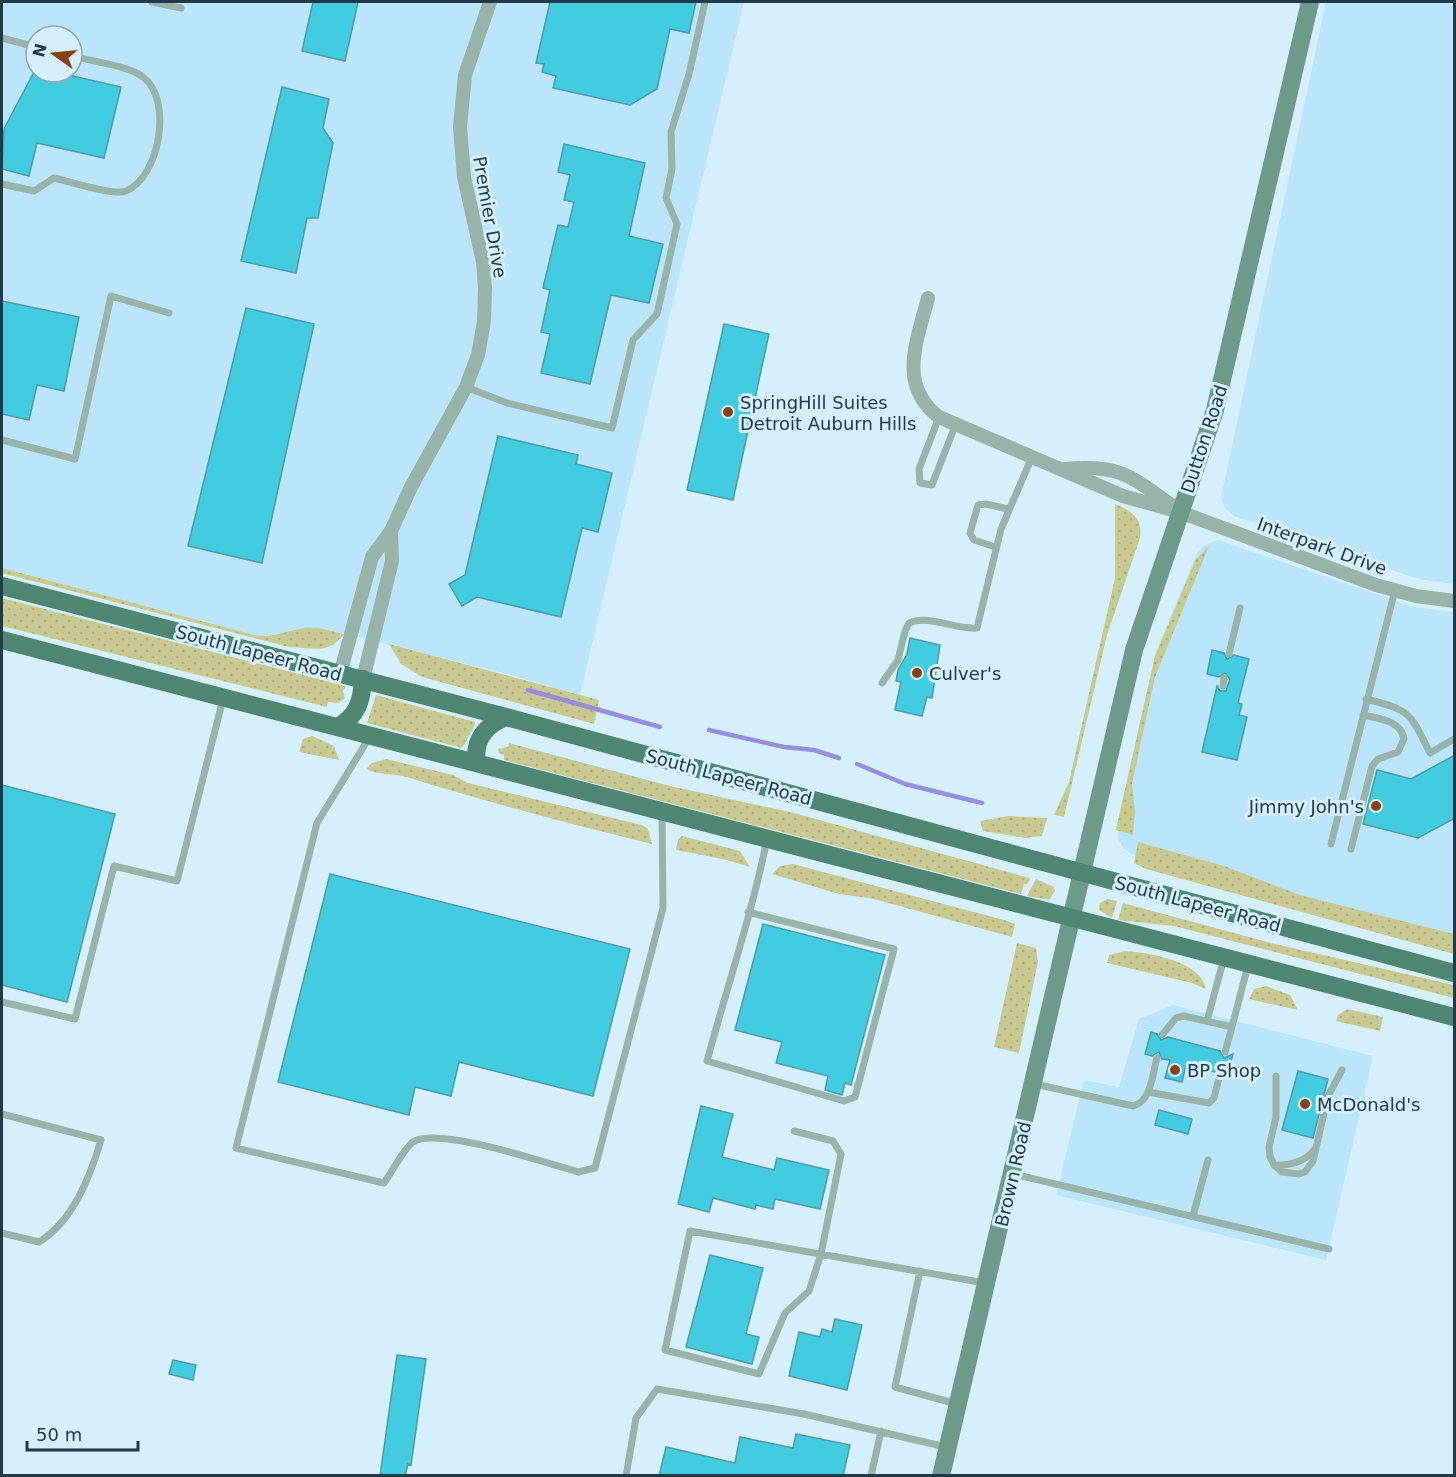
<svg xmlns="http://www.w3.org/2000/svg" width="1456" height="1477" viewBox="0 0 1456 1477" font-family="'DejaVu Sans',sans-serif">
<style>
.built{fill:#bae5fa;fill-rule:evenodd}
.grass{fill:url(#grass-dots)}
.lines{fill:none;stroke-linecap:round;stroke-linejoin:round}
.stream{stroke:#978ddd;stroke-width:4.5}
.building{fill:#43cbdf;stroke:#4c9ba7;stroke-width:1.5}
.lane{stroke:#98b4a9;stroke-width:7}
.street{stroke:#98b4a9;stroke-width:14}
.secondary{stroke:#6e9a89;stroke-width:18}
.primary{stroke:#4e8672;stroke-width:18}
.poi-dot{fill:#864116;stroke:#d6effc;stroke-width:2}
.labels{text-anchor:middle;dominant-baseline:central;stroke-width:6;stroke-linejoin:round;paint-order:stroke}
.street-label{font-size:18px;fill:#203b47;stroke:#d6effc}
.poi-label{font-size:18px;fill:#203b47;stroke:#d6effc;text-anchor:start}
</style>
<defs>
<pattern id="grass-dots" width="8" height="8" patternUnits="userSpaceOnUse" patternTransform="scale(1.5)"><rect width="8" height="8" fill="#c9ca92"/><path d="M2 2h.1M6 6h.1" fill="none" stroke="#acae7f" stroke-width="1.8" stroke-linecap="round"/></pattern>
</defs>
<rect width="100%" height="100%" fill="#d6effc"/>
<path class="built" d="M2 2H744L580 695 507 674 330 630 258 636 2 568ZM36 36H72V72H36Z
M1326 2H1454V584L1418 579 1234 516 1225 508 1221 498Z
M1218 540 1414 607 1454 612V950L1147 864 1123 848 1118 838 1119 815 1156 651 1197 553 1203 546Z
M1173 1005 1373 1056 1326 1260 1056 1195 1084 1080 1119 1087 1139 1019Z"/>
<path class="grass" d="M1115 504C1132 511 1143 518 1140 538L1107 635 1064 817 1054 815 1069 782 1115 578Z
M1209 546 1155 677 1132 784 1135 812 1133 835 1116 830 1155 656 1196 559Z
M2 568 258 636C276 637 289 630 306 628 319 627 331 631 344 634 328 656 311 647 289 647L2 573Z
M2 598 342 685 346 687 343 691 345 698 339 703 328 702 327 707 2 626Z
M389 644 599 700 594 724 422 677 401 664Z
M376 695 475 722V725L462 748 367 723Z
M312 736 334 746 339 760 299 752 303 739Z
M509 743 670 786 794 813 1030 878 1028 884H1024L1021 894 504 760V755L499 753 498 749 508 747Z
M386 759 453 775 468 783 642 825 648 829 652 844C571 824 490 803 410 778 396 773 380 776 366 769L372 763Z
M1008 816 1047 818 1042 836 1025 838 983 831 980 821Z
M682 836 740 851 750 867 727 860 676 850 678 839Z
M1138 842 1224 866 1300 895 1454 934V954L1146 869 1134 863Z
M793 864 1004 920 1015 924 1012 937 874 899 839 894 772 874 780 866Z
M1036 879 1054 887 1055 891 1049 900 1027 896Z
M1107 899 1117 901 1112 918 1099 910 1100 903Z
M1123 903 1275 944 1454 985V998L1174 926 1118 920Z
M1017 943 1036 948 1038 962 1019 1053 994 1047Z
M1125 951C1150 953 1201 961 1206 989L1192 983 1107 963 1109 955Z
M1266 986 1290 995 1298 1010 1249 999 1254 989Z
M1347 1009 1383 1017 1380 1031 1336 1021 1338 1015Z"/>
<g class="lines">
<path class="stream" d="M528 690 660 727
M709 730 784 747 814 750 839 758
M857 764 905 784 982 803"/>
</g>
<path class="building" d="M313 2H358L345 61 302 51Z
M550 2H696L689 33 670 29 657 89 630 105 553 88 556 76 542 72 544 64 536 63Z
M34 72H56L121 87 104 158 37 143 29 176 2 169 4 129Z
M282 87 329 99 323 128 333 143 318 218H307L296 273 241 261Z
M564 144 645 163 629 236 663 244 649 303 611 295 590 384 541 373 550 334 541 332 550 290 543 288 558 225 568 227 574 202 564 200 570 175 558 172Z
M2 301 79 317 64 391 37 385 29 420 2 414Z
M246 308 314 324 262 563 188 546Z
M724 324 769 334 733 500 687 490Z
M498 436 578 455 576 464 612 473 598 532 582 528 561 617 477 597 462 606 449 584 465 575Z
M910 638 940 645 932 698 927 697 922 716 895 710 901 682 896 681 898 670 907 654Z
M1212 650 1224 653 1227 659 1234 655 1249 659 1238 703 1242 704 1239 715 1247 717 1237 760 1202 752 1217 686 1220 691H1226L1230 679 1225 673 1219 677 1207 674Z
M1455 755V818L1418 838 1363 824 1377 770 1411 779Z
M2 785 115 814 67 1002 2 985Z
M330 874 630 949 593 1096 459 1062 451 1096 415 1087 409 1115 278 1082Z
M763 924 885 955 851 1085 845 1083 842 1095 825 1090 828 1076 776 1063 782 1042 735 1030Z
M1151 1032 1157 1034 1161 1040 1168 1037 1220 1051 1224 1058 1233 1054 1227 1076 1222 1069 1215 1072 1186 1065 1182 1082 1165 1078 1170 1060 1162 1059 1159 1052 1152 1056 1145 1054Z
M1298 1071 1328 1079 1313 1138 1282 1130Z
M701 1106 733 1114 722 1157 774 1170 777 1158 829 1170 820 1209 775 1199 773 1209 756 1205 755 1209 713 1198 709 1212 678 1204Z
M1159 1110 1192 1119 1188 1134 1155 1125Z
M710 1255 763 1268 746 1334 759 1337 752 1364 686 1347Z
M835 1319 862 1325 847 1390 789 1376 799 1332 820 1337 822 1329 832 1332Z
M397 1355 426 1359 411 1465 408 1464 405 1476H380Z
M173 1360 196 1365 193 1380 169 1374Z
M796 1434 850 1445 843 1476H659L666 1447 735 1463 740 1437 793 1448Z"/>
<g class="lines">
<path class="lane" d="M152 2 181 8
M2 38 36 47
M2 184 34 191 54 178C69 181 113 196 126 191 160 177 173 99 143 77 130 66 90 61 72 56
M466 387 507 403 612 428 633 340 657 314 677 224 666 198 672 169 671 132 689 74 705 2
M939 417 919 469 920 483 932 485 955 426
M2 440 75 459 111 296 169 313
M995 547 974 540 970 533 978 505 986 504 1008 509
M1229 654 1240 608
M882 683 898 660 905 631 909 623C929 614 955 630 977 628L1001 529 1032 457
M1223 686 1224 678
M1366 699C1411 710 1410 713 1430 753L1454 739
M369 738 317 823 236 1148 384 1183C391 1173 405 1147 413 1142 437 1126 547 1163 578 1172L595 1168 663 908 662 813
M1331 844 1395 590
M1351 849 1372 766 1378 759 1398 752 1404 739C1401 720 1379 719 1363 715
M748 912 894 949 855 1097 844 1101 707 1061C727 987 752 914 767 839
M2 1002 75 1019 114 866 177 881 223 699
M1207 1021 1224 958
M1232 1027 1248 965
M1162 1035 1176 1018 1184 1016 1232 1027 1225 1052
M1276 1076V1117L1269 1147 1270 1156 1274 1165 1282 1172 1299 1174 1305 1172 1313 1161 1328 1096 1342 1070
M1035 1084 1133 1106C1151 1102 1153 1073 1157 1057
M1148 1092 1209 1103 1214 1098 1220 1074
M2 1114 101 1140C90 1177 73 1221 39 1242L2 1233
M794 1131 833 1141 841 1154 821 1254 809 1291 785 1313 759 1374 665 1350 690 1231C788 1249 887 1265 985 1283
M1274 1165C1289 1166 1305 1162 1314 1150
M1013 1174 1329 1249
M1193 1216 1208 1160
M920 1271 895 1387 957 1404
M626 1476 636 1418 657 1389 804 1414 946 1447
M871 1476 881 1431"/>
<path class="street" d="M928 298C917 341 897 385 939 417L1123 496 1180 512 1376 585 1416 596 1454 601
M1065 469C1120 464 1131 476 1174 507
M340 674 372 557 391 531 411 487 466 387 478 355 484 321 485 288 483 262 464 177 460 127 465 75 490 2
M363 679 392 561 391 531"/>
<path class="secondary" d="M941 1476 1134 650 1215 410 1310 2"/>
<path class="primary" d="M2 586 506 717 1454 973
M2 640 1454 1017
M338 727C357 716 362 701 363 679
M477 763C473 740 486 725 506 717"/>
</g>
<g class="poi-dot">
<circle cx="728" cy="412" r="6"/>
<circle cx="917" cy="673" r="6"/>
<circle cx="1376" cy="806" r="6"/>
<circle cx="1175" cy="1070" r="6"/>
<circle cx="1305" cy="1104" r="6"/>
</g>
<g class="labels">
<g class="street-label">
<text transform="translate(490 217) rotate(80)">Premier Drive</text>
<text transform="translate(1204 439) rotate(-72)">Dutton Road</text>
<text transform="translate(1322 546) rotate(20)">Interpark Drive</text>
<text transform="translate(259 653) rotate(15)">South Lapeer Road</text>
<text transform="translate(729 777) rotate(15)">South Lapeer Road</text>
<text transform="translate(1198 904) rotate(15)">South Lapeer Road</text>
<text transform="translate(1013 1174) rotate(-77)">Brown Road</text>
</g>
<g class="poi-label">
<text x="740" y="402">SpringHill Suites<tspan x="740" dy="21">Detroit Auburn Hills</tspan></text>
<text x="929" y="673">Culver's</text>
<text x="1364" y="806" text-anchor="end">Jimmy John's</text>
<text x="1187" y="1070">BP Shop</text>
<text x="1317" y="1104">McDonald's</text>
</g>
</g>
<rect width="1456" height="1477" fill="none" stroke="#203b47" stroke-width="6"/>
<g transform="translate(54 54) rotate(285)"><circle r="28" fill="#d6effc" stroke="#8da7b4" stroke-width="1.5"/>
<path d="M0-4.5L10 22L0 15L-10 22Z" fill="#864116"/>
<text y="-9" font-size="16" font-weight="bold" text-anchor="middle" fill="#203b47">N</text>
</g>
<path d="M27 1441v9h111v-9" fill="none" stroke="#203b47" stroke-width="3"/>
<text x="36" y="1441" font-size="18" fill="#203b47" stroke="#d6effc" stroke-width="4.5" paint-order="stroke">50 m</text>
</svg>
